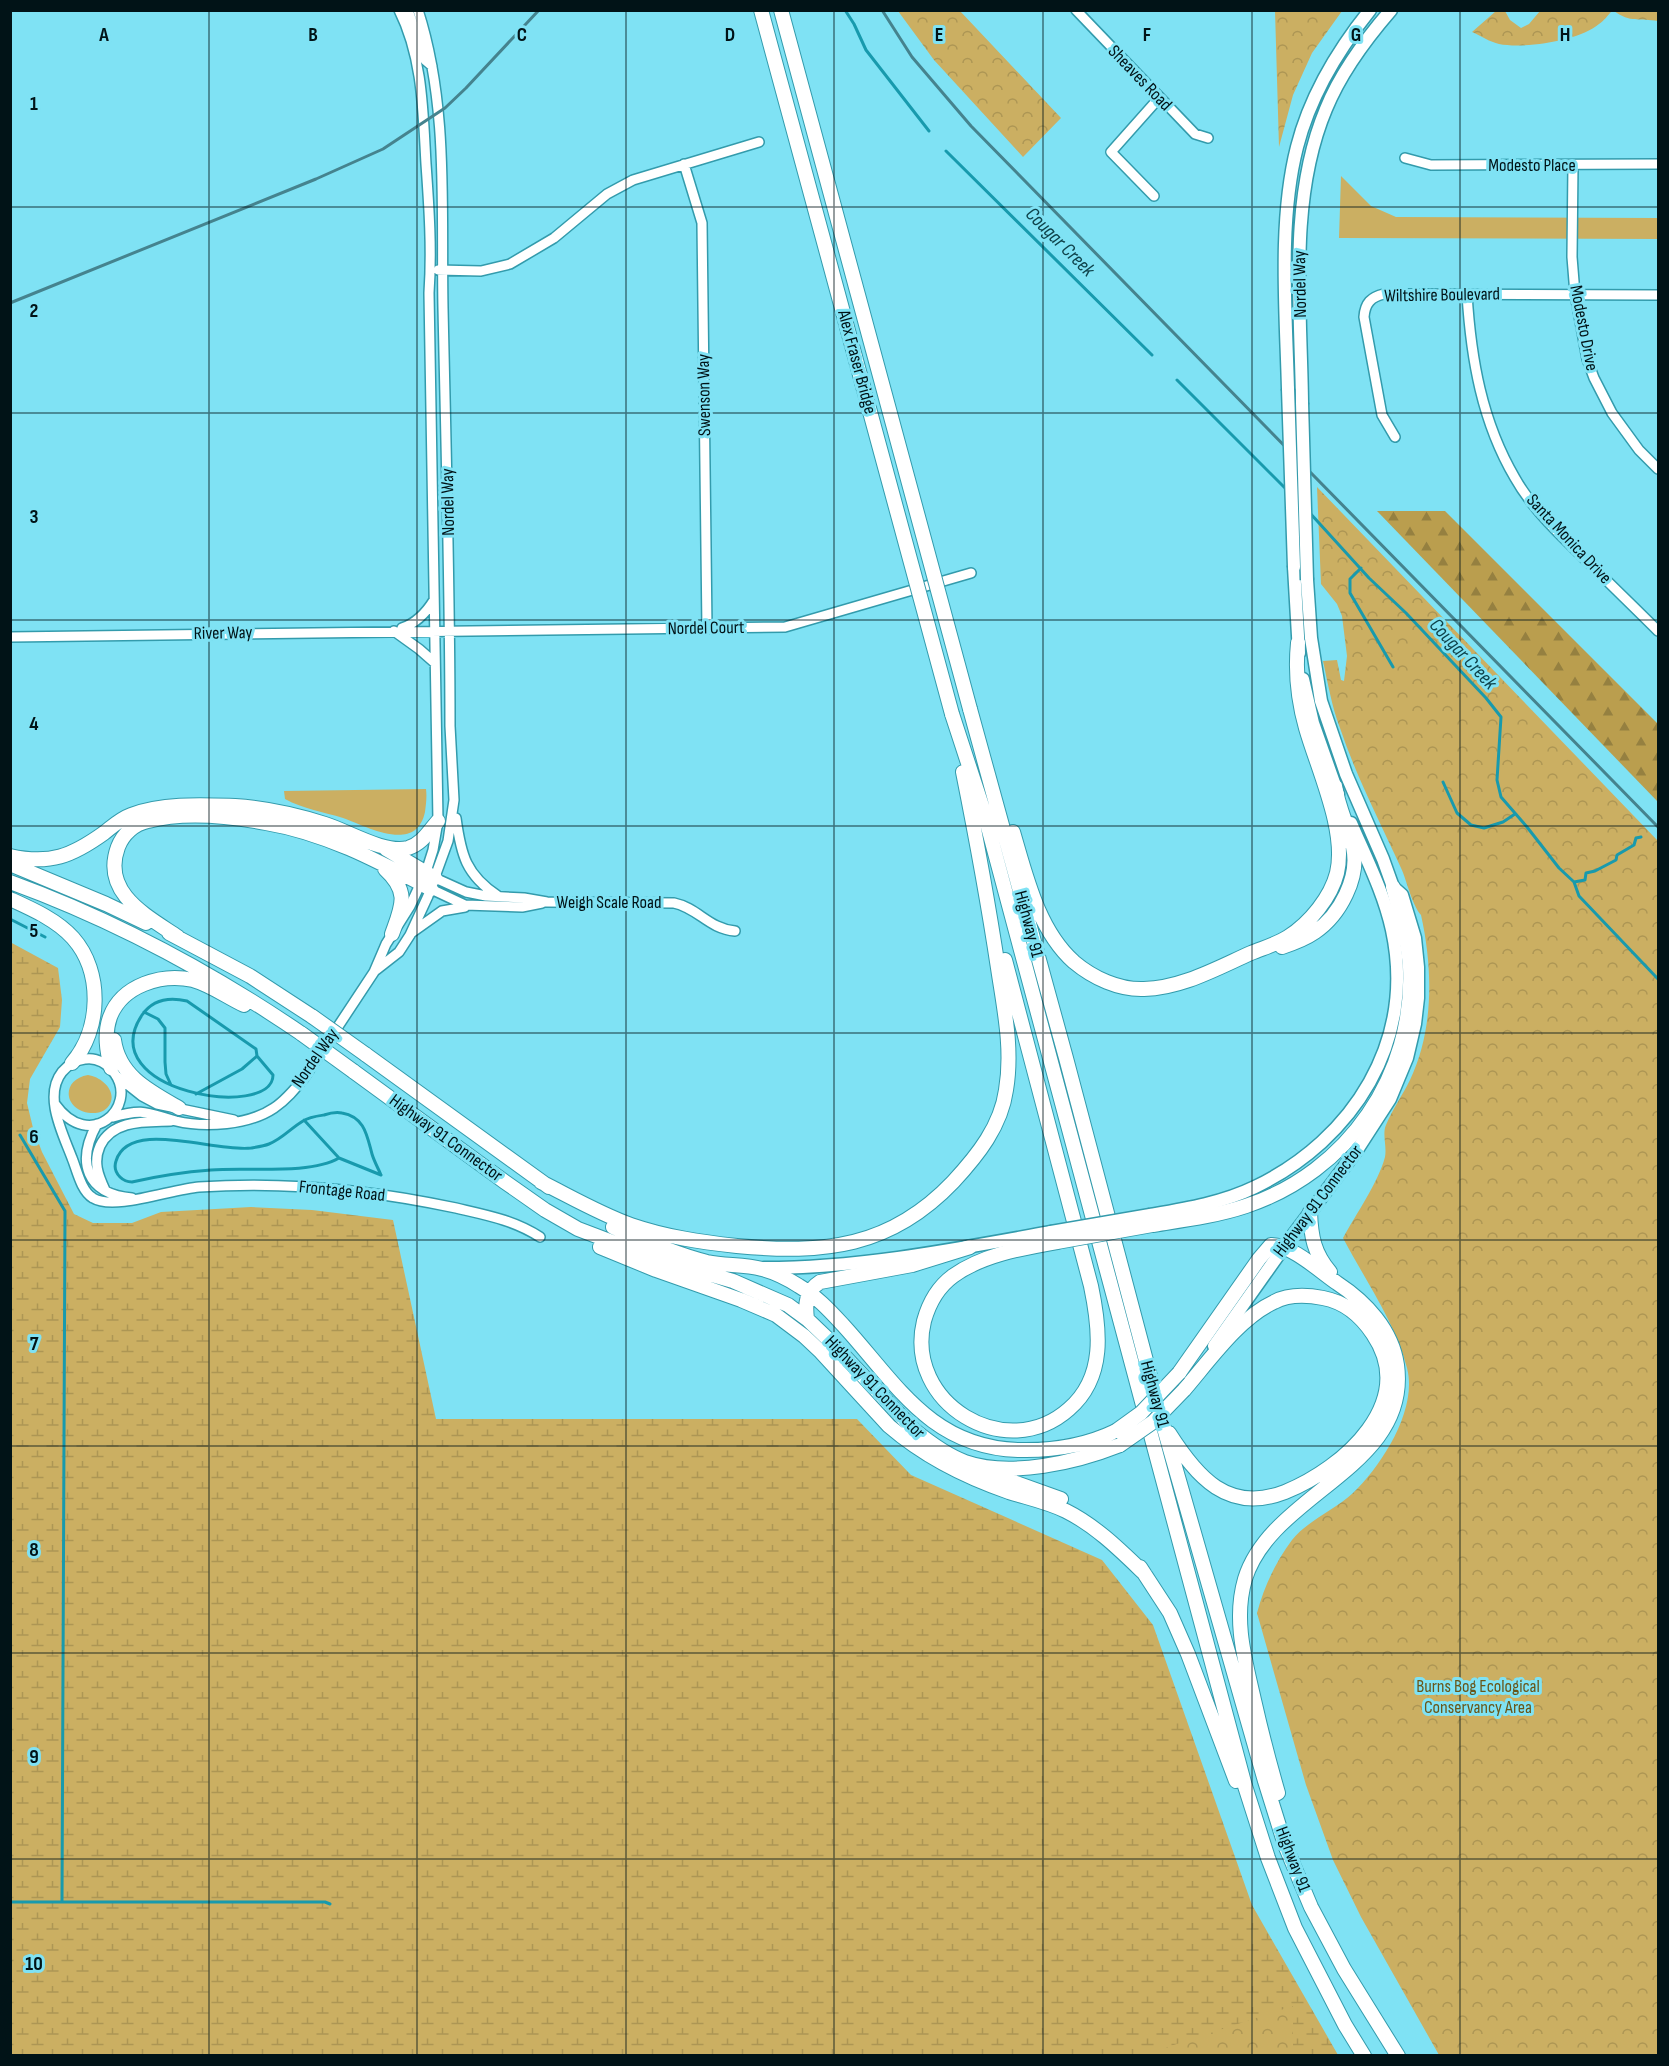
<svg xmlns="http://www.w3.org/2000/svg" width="1669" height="2066" viewBox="0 0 1669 2066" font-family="'Sofia Sans Condensed',sans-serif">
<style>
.grass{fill:#cbaf62}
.forest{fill:url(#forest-firs)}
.wetland{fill:url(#wetland-marsh)}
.park{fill:url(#park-crowns)}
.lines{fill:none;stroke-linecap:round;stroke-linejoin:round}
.stream{stroke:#189aad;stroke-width:3}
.minor-casing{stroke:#339bac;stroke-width:12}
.major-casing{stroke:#339bac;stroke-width:15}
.highway-casing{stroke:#339bac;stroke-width:16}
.minor{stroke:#fff;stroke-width:9}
.major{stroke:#fff;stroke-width:12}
.highway{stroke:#fff;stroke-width:14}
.rail{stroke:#45838e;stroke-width:3}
.major-bridge-casing{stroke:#339bac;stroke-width:15;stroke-linecap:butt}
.highway-bridge-casing{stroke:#339bac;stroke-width:16;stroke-linecap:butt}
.major-bridge{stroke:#fff;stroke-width:12}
.highway-bridge{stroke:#fff;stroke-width:14}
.grid{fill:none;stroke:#011317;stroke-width:1.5;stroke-opacity:0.55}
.labels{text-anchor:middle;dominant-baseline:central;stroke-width:6;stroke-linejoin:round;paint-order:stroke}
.street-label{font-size:18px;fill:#011317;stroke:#7fe2f4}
.park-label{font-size:18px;fill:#695619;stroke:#7fe2f4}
.water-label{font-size:20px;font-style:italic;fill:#0f434b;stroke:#7fe2f4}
.grid-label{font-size:20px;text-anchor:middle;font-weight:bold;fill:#011317;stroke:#7fe2f4;stroke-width:6;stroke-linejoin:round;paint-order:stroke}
</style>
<defs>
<pattern id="forest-firs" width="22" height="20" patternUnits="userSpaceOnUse" patternTransform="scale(1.5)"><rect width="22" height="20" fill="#ba9e4e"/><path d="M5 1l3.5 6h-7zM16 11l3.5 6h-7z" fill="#958040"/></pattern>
<pattern id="wetland-marsh" width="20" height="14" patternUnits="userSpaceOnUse" patternTransform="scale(1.5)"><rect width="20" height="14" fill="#cbaf62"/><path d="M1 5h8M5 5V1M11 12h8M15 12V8" fill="none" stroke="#ad9654"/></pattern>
<pattern id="park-crowns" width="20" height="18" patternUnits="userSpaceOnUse" patternTransform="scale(1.5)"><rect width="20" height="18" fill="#cbaf62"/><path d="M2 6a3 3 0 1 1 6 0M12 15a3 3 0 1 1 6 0" fill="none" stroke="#ad9654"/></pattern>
</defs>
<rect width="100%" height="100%" fill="#7fe2f4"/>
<path class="grass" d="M1341 176 1371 206 1396 217 1658 218V239L1339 238Z
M426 789C427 797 426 804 425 812 416 854 368 827 343 818 324 812 303 809 285 799L284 791Z
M88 1075C103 1077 120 1094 107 1108 103 1112 98 1113 94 1113 64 1113 59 1080 88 1075Z"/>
<path class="forest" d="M1377 511H1445L1658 724V802Z"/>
<path class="wetland" d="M10 942 58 968 62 1000 60 1027 30 1079 27 1103 33 1128 42 1152 74 1214 93 1223H132L161 1212 251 1207 312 1210 393 1220 436 1419H857L911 1475 1102 1560 1153 1625 1252 1905 1338 2055H11Z"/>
<path class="park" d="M898 11H960L1061 118 1023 157 934 60Z
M1275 11H1342L1312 53 1293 95 1279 147Z
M1496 11H1505L1510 20 1521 28 1529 24 1540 11H1612C1608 15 1604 21 1599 24 1579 41 1524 49 1499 44 1490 42 1481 36 1472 32Z
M1614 11H1658V21C1640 18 1630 23 1614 11Z
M1317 487 1658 841V2055H1439L1361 1917 1333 1860 1306 1785 1257 1613C1264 1587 1276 1561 1292 1540 1307 1521 1336 1509 1353 1493 1382 1465 1418 1409 1407 1368 1396 1324 1364 1278 1343 1238 1356 1214 1378 1183 1385 1157 1387 1146 1382 1134 1386 1125 1392 1110 1402 1096 1410 1080 1434 1029 1433 969 1421 915 1412 905 1407 881 1401 868 1380 822 1356 776 1340 728 1332 707 1328 684 1323 661L1337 660 1341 680 1344 681 1347 656 1342 616 1337 604 1321 584Z
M1293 2006V2055H1143Z"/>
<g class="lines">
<path class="stream" d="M845 10 854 24 866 50 929 131
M946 151 1152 355
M1177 380 1288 491
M1309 512 1369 578 1406 613 1486 698 1501 717 1497 780 1501 797 1527 827 1559 868 1574 882 1579 896 1658 979
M1361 568 1350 579V593L1393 667
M1443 782 1457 813 1471 825 1484 828 1503 822 1515 814
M1574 882 1585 880 1586 873 1595 871 1616 860 1617 855 1634 845 1636 838 1641 837
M10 919 45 937
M144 1012 158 1019 165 1028V1062L166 1074 171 1085
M196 1094 242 1069 257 1056 256 1049 187 1001C170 997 153 999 142 1015 91 1092 273 1121 273 1075L257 1056
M304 1120 339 1158 381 1175
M20 1135 65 1211 62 1902
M339 1158C310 1175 247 1167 211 1170 184 1172 158 1176 132 1182 127 1182 124 1181 120 1177 116 1173 114 1167 116 1161 129 1118 216 1153 251 1148 257 1147 264 1146 269 1144 282 1139 291 1128 303 1121 309 1117 317 1116 324 1115 330 1113 337 1112 342 1113 365 1117 367 1136 372 1154 374 1161 378 1168 381 1175
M10 1902H325L330 1904"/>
<g class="minor-casing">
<path id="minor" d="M408 10 425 60 432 66
M1076 10 1195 134 1208 138
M1405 158 1431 165 1658 164
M684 164 702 223 707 629
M1573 165 1572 257 1575 294 1587 359 1594 378 1612 413 1639 450 1658 469
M1154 196 1111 152 1159 98
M438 270 481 271 510 264 554 238 607 194 633 180 759 142
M1467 294C1471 359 1482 422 1515 478 1533 510 1561 536 1587 561 1611 585 1635 608 1658 631
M1395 437 1382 415 1364 317C1365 303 1371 297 1384 294L1658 295
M402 628C417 623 426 613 434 600
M394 631 419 649 435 663
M10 637 785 627 971 573
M456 818C461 855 466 875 498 896
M435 878 466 892 486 896 524 898 547 902 674 903C698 908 709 929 735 931
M431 889 465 905 522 907 542 903
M411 933 442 911 465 907
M376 970 399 952 410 935 428 896 448 841 454 800 450 726C450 587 446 447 443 308 441 209 449 106 418 10
M118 1077 142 1096 157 1104 234 1120
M55 1104C90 1153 138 1107 115 1074 108 1064 97 1057 85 1059 75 1060 68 1065 62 1072 43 1096 63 1134 72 1158 77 1170 81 1191 93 1198 114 1211 172 1189 199 1187 285 1181 372 1190 456 1208 486 1215 514 1220 540 1237
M113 1117C144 1108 147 1113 176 1121 205 1128 249 1125 274 1108 286 1100 295 1089 304 1078L374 972 386 944 410 906 426 872 433 850 438 821 429 293C432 250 429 206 426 164 423 112 423 58 399 10
M97 1124C76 1162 86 1194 132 1198
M105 1190C98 1175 93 1162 100 1146 113 1119 146 1122 171 1121"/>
</g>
<g class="major-casing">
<path id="major" d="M1288 389C1286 312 1278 221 1297 147 1310 96 1337 51 1370 10
M1302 403C1301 308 1288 199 1326 109 1341 72 1365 40 1391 10
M1294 567 1299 653
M1303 679 1313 723 1338 794
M1150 1215C1185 1209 1222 1203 1255 1187 1354 1139 1416 1041 1392 930 1384 893 1366 858 1351 823
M764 1268C860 1268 957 1249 1051 1232
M1214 1346 1284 1247 1357 1150 1390 1099 1407 1058 1415 1024 1418 998V967L1415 938 1402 895 1393 887 1383 859 1346 774 1321 701 1311 638 1307 580"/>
</g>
<g class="highway-casing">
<path id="highway" d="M970 709 1066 1058 1162 1421 1265 1781 1285 1845 1311 1907 1344 1969 1398 2056
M952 714 984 812 1245 1786 1268 1858 1295 1928 1345 2025 1364 2056
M1013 832C1026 876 1038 930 1074 962 1093 978 1119 990 1144 989 1182 988 1217 968 1251 953 1263 948 1277 944 1288 937 1310 923 1331 897 1337 873 1347 831 1318 770 1306 728 1298 700 1295 673 1298 643
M386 849 435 878
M10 856C50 865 72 856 104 833 113 826 120 819 131 815 163 803 202 805 235 806 265 808 297 815 325 824 348 831 384 854 408 848 422 844 429 831 438 821
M10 864 106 904 146 923
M385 869C410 892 402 906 392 934
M10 882C114 920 211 972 302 1034
M10 899C32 909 57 920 73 938 103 972 101 1030 72 1063
M169 933 250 976 313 1017
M178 937C147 916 101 893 118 847 123 834 134 824 148 821 185 811 229 816 266 823 326 833 378 861 431 889
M1282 947C1294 943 1305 939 1315 932 1340 915 1360 877 1353 847 1348 826 1338 807 1335 786
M1005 960 1091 1286C1100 1329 1106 1377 1069 1409 1006 1465 904 1403 924 1321 929 1303 938 1287 953 1276 982 1255 1023 1248 1057 1242
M114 1040C119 1076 149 1091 179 1108
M365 1054 549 1187
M111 1068C107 1051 104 1034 110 1017 122 985 162 973 193 980 211 985 227 997 244 1005
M353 1071 505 1182 545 1210 578 1229 657 1259 733 1281 788 1305 807 1319 831 1342 914 1430C930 1443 946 1455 965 1462 1011 1478 1077 1462 1120 1445
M541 1182C571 1197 600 1214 631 1225 666 1237 701 1242 737 1246 824 1254 890 1248 953 1182 978 1155 1001 1126 1006 1090 1013 1049 1004 1008 998 968 988 902 976 837 963 772
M1310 1212C1311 1237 1314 1253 1330 1272
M1152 1225C1184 1220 1216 1216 1246 1206 1348 1172 1415 1075 1410 967 1408 940 1400 913 1393 887
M613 1227C644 1240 675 1254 707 1262 725 1266 744 1264 762 1269 774 1272 788 1279 799 1286 816 1296 829 1310 843 1325 896 1383 930 1447 1018 1450 1053 1451 1085 1446 1116 1431
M600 1247 656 1270 741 1300 776 1315 804 1336 821 1352 889 1426C925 1457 965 1477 1009 1492 1028 1498 1048 1502 1066 1511 1096 1526 1120 1550 1144 1573
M807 1319C805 1303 806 1291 820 1282L912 1265 970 1247
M1179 1373 1259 1259 1271 1245C1290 1244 1321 1272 1337 1283 1366 1302 1392 1330 1397 1365 1411 1468 1272 1492 1245 1579 1233 1620 1245 1660 1254 1700 1261 1731 1269 1762 1278 1793
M1169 1433C1197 1477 1228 1514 1285 1492 1344 1468 1419 1402 1373 1334 1361 1316 1345 1302 1323 1298 1307 1295 1289 1294 1274 1302 1239 1318 1209 1361 1184 1390
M980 1470 1061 1499
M1140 1567 1170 1613 1188 1654 1236 1781"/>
</g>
<use href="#minor" class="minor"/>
<use href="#major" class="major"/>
<use href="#highway" class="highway"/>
<path class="rail" d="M882 10 912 57 971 126 1658 827
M10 303 316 179 383 149 445 108 466 88 539 10"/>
<g class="major-bridge-casing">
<path id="major-bridge" d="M1288 389 1294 567
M1302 403 1307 580
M1051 1232 1150 1215"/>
</g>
<g class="highway-bridge-casing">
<path id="highway-bridge" d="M761 10 952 714
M781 10 970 709
M313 1017 365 1054
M302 1034 353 1071
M1057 1242 1152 1225
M1116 1431 1141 1413 1179 1373
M1120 1445 1153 1422 1184 1390"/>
</g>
<use href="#major-bridge" class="major-bridge"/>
<use href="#highway-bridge" class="highway-bridge"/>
</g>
<path class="grid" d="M209 10V2056M417 10V2056M626 10V2056M834 10V2056M1043 10V2056M1252 10V2056M1460 10V2056M10 207H1658M10 413H1658M10 620H1658M10 826H1658M10 1033H1658M10 1240H1658M10 1446H1658M10 1653H1658M10 1859H1658"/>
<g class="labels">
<g class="street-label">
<text transform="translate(1140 78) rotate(46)">Sheaves Road</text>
<text x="1532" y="165">Modesto Place</text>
<text transform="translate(1300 284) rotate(-91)">Nordel Way</text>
<text transform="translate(1442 295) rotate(-1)">Wiltshire Boulevard</text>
<text transform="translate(1584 328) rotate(79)">Modesto Drive</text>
<text transform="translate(857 362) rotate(75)">Alex Fraser Bridge</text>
<text transform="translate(704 395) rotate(-91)">Swenson Way</text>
<text transform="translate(448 502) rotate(-91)">Nordel Way</text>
<text transform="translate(1569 539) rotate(47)">Santa Monica Drive</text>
<text transform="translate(706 628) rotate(-1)">Nordel Court</text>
<text transform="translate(223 633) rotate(-1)">River Way</text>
<text x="609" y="902">Weigh Scale Road</text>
<text transform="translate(1029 924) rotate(75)">Highway 91</text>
<text transform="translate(315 1058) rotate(-55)">Nordel Way</text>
<text transform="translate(446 1138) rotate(36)">Highway 91 Connector</text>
<text transform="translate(342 1191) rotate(6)">Frontage Road</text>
<text transform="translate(1318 1201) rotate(-53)">Highway 91 Connector</text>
<text transform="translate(875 1387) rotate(46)">Highway 91 Connector</text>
<text transform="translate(1155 1394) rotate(75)">Highway 91</text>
<text transform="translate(1293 1859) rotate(69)">Highway 91</text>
</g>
<g class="park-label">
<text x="1478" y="1686">Burns Bog Ecological<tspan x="1478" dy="21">Conservancy Area</tspan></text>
</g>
<g class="water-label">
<text transform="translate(1060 242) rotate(45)">Cougar Creek</text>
<text transform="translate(1463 654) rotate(47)">Cougar Creek</text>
</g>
</g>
<g class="grid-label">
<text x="104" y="41">A</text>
<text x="313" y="41">B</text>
<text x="522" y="41">C</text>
<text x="730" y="41">D</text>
<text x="939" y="41">E</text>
<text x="1147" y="41">F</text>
<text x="1356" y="41">G</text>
<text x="1565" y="41">H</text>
<text x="34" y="110">1</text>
<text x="34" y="317">2</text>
<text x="34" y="523">3</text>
<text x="34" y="730">4</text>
<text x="34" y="937">5</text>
<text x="34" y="1143">6</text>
<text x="34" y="1350">7</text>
<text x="34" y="1556">8</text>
<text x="34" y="1763">9</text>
<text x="34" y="1970">10</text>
</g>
<rect width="1669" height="2066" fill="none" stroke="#011317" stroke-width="24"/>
</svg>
